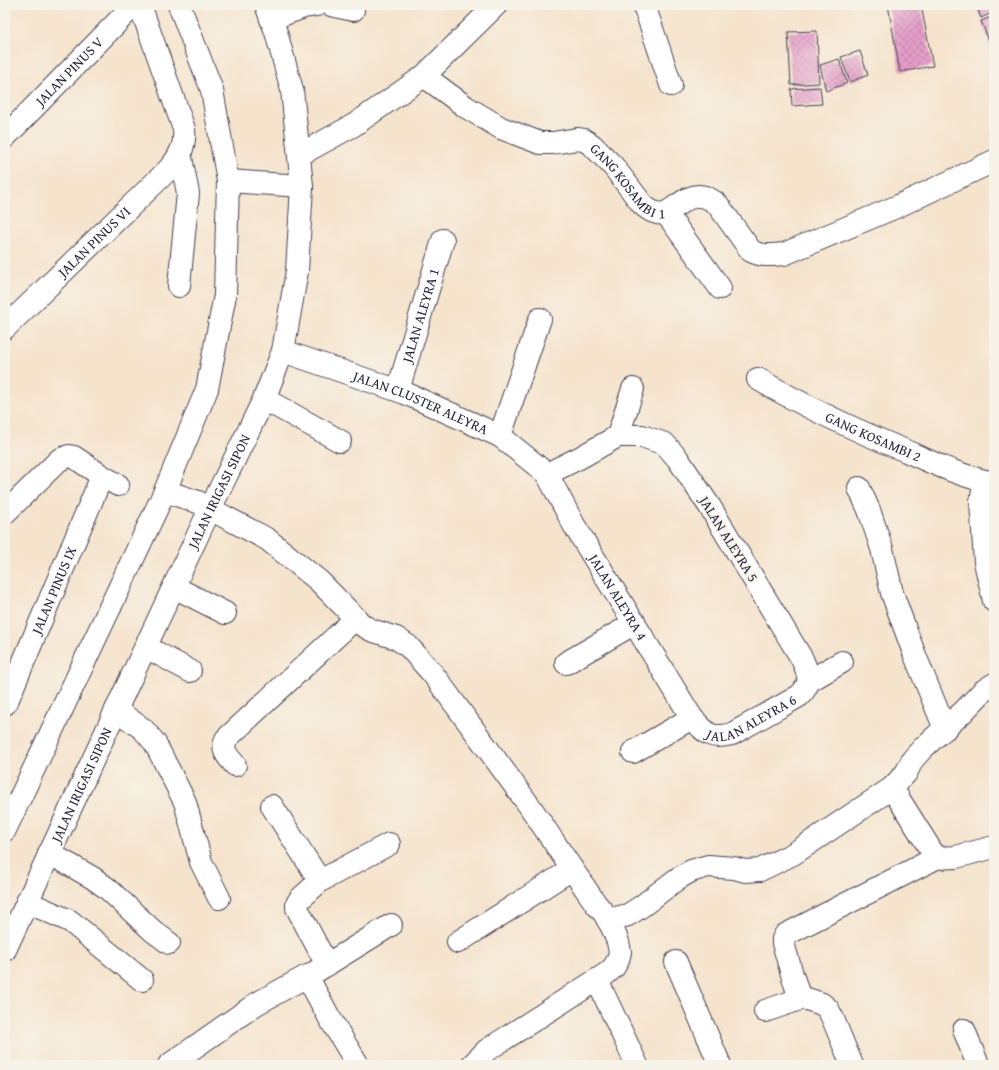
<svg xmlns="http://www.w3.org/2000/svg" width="999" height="1070" viewBox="0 0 999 1070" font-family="'Gentium Book Plus',serif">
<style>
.building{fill:url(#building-cross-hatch)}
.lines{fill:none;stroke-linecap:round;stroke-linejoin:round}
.minor-casing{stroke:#423f51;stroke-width:24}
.minor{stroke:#fff;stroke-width:22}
.labels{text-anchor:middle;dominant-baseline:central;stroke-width:3.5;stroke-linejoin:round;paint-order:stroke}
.street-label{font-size:14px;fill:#22223b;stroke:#f7f3e8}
</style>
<defs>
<pattern id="building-cross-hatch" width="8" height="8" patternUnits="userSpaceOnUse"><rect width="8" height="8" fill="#e59ec9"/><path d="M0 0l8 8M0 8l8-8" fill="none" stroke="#b980a4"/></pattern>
</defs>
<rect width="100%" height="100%" fill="#f7f3e8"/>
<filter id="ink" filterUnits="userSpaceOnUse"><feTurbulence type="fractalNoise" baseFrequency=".025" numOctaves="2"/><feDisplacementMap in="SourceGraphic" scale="8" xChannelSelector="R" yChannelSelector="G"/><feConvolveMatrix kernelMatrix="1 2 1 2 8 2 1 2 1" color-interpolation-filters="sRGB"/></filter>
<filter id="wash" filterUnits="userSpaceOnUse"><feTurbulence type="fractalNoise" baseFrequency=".012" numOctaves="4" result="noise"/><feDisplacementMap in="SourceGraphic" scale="16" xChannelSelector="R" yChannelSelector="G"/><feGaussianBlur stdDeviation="0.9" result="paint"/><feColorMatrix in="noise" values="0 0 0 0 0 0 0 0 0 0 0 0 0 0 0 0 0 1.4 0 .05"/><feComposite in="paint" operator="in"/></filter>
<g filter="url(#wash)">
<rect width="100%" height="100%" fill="#f5e3cc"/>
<g id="blocks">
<path class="building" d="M888 5H921L933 66 900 72Z
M976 5H994V12L981 18Z
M994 16V53L981 21Z
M817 31 819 83 791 85 788 32Z
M860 51 868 75 850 82 841 57Z
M839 59 847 83 826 91 820 65Z
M820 87 822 104 792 106 791 89Z"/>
</g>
</g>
<g filter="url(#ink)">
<use href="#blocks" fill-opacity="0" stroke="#423f51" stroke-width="1"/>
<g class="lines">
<g class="minor-casing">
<g id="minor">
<path d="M331 5 353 10"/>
<path d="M644 5 671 85"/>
<path d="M271 19 304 7 317 5"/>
<path id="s1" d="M424 76 466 107 501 128 540 143H553L577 139 584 140 592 145 613 166 642 204C649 211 656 215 666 213 685 201 697 186 718 205L751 251C763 257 771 255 784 254L896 207 994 161"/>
<path id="s2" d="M5 137 134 5"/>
<path d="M299 155 354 125 424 76 496 5"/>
<path d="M228 181 302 186"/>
<path d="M666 213 720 288"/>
<path d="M179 286 188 193 180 153"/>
<path id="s3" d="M5 328 168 170C179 158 186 146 184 129L140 5"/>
<path id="s4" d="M283 351 405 393 500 436 547 474 574 525 692 718C706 733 710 740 732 734L799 696C813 683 809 675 802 659L710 507 678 459 665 444 642 436H618"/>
<path id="s5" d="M758 379C805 407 855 430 906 451 935 464 963 477 994 483"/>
<path id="s6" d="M398 390 443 240"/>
<path d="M264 399 340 441"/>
<path d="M500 436 540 319"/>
<path d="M547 474 581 457 618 436 633 389"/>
<path d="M985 481 981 501 985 562 994 601"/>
<path d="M859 488 869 510 882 549 892 593 914 653 945 729"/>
<path d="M165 491 198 502 210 509 267 539 319 581 362 625 371 630 396 638 408 646 433 674 531 808 572 869 596 904 604 913 612 927 618 942 620 952 618 960 614 967 606 974 487 1050 472 1065"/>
<path d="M5 513 59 460 69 456 74 457 102 476 118 485"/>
<path d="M174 587 225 613"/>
<path d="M146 647 190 671"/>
<path d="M566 663 635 623"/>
<path d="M809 681 842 662"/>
<path id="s7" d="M5 704 7 701 102 476"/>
<path d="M116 710 143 729 155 743 185 802 201 862 219 898"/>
<path d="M633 752 692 718"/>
<path d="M235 765C228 756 221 752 226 739L356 618"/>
<path d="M892 788 936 858"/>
<path d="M272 806 320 881"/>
<path d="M5 830 165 491 207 389 225 295 228 181 212 90 179 5"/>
<path d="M49 853 93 878 108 889 153 931 169 943"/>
<path d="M27 902 70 921 142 980"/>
<path d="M608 920 628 915 642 906 677 879 691 871 708 866 734 868 745 871 760 870 793 854 892 788 906 773 913 759 924 747 963 712 983 691 994 684"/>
<path d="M458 942 572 869"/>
<path id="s8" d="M5 950 116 710 210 509 264 399 283 351 297 271 302 186 292 90 276 32 266 5"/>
<path d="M676 962 720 1065"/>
<path d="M327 965 297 908V904L300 899 320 881 389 844"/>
<path d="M315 972 391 925"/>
<path d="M597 980 637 1065"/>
<path d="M800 999 792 974 783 943V939L785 935 936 858 956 857 994 847"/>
<path d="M765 1011 800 999H807L822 1004 828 1009 833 1019 852 1065"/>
<path d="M964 1030 978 1065"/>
<path d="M169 1065 256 1004 307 976 329 1017 358 1065"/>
</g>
</g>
<use href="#minor" class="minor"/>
</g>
</g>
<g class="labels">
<g class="street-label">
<text stroke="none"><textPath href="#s2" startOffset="92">JALAN PINUS V</textPath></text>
<text stroke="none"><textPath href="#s1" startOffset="241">GANG KOSAMBI 1</textPath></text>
<text stroke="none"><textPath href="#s3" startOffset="124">JALAN PINUS VI</textPath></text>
<text stroke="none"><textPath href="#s6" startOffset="78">JALAN ALEYRA 1</textPath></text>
<text stroke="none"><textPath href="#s4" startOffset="147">JALAN CLUSTER ALEYRA</textPath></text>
<text stroke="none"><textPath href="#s5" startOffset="129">GANG KOSAMBI 2</textPath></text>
<text stroke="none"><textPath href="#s8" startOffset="506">JALAN IRIGASI SIPON</textPath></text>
<text transform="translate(729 539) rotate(58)">JALAN ALEYRA 5</text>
<text stroke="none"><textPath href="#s7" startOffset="124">JALAN PINUS IX</textPath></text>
<text stroke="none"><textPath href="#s4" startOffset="436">JALAN ALEYRA 4</textPath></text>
<text stroke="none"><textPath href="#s4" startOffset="648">JALAN ALEYRA 6</textPath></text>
<text stroke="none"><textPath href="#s8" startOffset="182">JALAN IRIGASI SIPON</textPath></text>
</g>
</g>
<rect width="999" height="1070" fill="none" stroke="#f7f3e8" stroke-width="20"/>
</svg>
